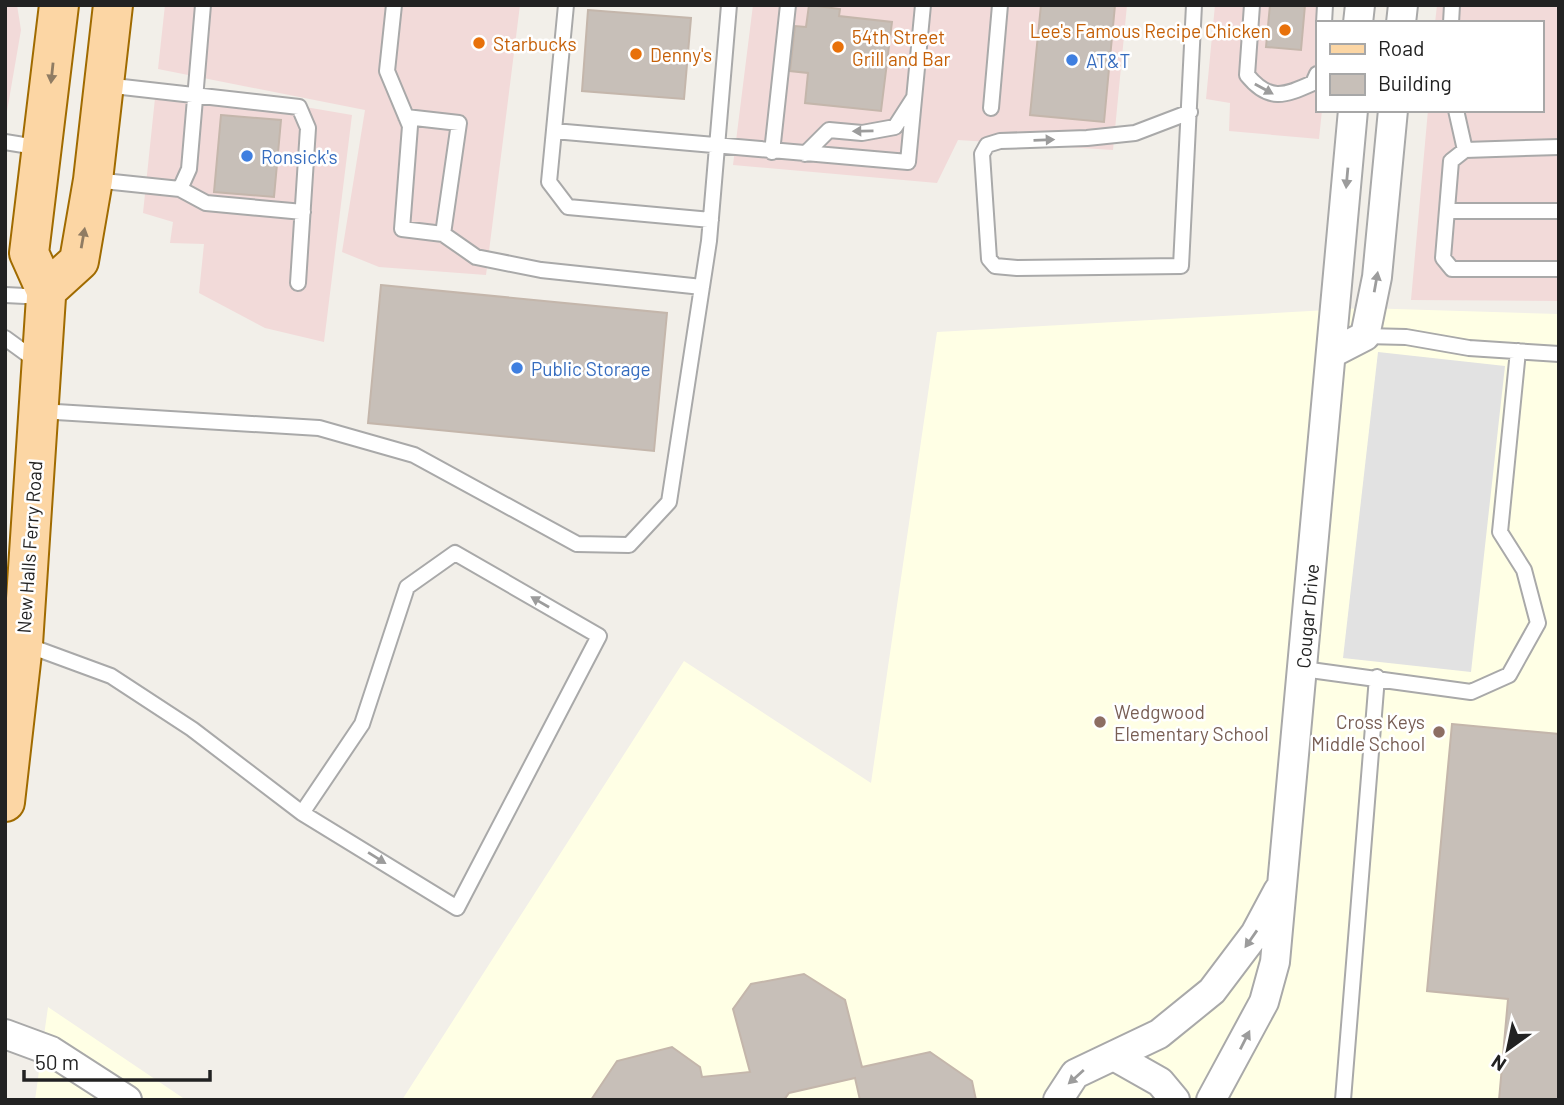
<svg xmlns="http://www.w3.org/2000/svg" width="1564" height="1105" viewBox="0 0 1564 1105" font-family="Barlow,sans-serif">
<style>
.commercial{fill:#f2dad9}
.education{fill:#ffffe5}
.parking{fill:#e2e2e2}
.building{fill:#c7bfb8;stroke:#c4b6ab;stroke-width:2}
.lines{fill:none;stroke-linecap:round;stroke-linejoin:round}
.lane-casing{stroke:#a9a9a9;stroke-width:18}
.street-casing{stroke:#a9a9a9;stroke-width:32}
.primary-casing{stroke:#a06b00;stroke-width:42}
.lane{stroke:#fff;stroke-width:14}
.street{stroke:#fff;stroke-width:28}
.primary{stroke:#fcd6a4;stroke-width:38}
.oneway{fill:#8f7c63}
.oneway2{fill:#9c9c9c}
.food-dot{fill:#e8710a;stroke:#fff;stroke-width:2.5}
.shop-dot{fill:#3f7fe0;stroke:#fff;stroke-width:2.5}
.education-dot{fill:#8d6e63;stroke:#fff;stroke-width:2.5}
.labels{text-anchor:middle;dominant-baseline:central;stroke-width:5;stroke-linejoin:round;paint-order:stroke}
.food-label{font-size:19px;fill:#c56008;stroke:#fff;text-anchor:start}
.shop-label{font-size:19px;fill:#366cbe;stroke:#fff;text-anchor:start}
.street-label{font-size:19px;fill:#222;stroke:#fff}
.education-label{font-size:19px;fill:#785e54;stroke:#fff;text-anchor:start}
</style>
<rect width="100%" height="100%" fill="#f2efe9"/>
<path class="commercial" d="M5 5H17L21 30 5 123Z
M165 5H520L486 275 379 267 342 252 365 110 158 69Z
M753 5H1127L1113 150 958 140 937 183 733 165Z
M1215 5H1332L1331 23H1317V110H1322L1319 139 1229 131 1230 103 1206 99Z
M1437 5H1559V301L1411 300 1428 110H1541V23H1435Z
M229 94 352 115 324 342 265 328 199 293 204 244 170 243 173 222 143 213 155 98Z"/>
<path class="education" d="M1363 308 1559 314V1100H402L684 661 871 783 937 332Z
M48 1007 186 1100H35Z"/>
<path class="parking" d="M1378 352 1505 366 1471 672 1343 658Z"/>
<path class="building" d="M809 5 840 9 839 16 892 22 881 111 805 103 808 73 790 71 795 26 806 27Z
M1041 5H1115L1104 122 1030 115Z
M1270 5H1305L1301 50 1266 47Z
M588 10 691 18 684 99 582 91Z
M221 115 281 120 274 197 214 192Z
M381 285 667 313 654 451 368 423Z
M1452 724 1559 734V1100H1499L1508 999 1427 991Z
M804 974 845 1000 862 1067 930 1052 972 1081 976 1100H860L855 1078 789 1093 784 1100H591L617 1061 672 1047 700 1067 702 1077 750 1072 733 1009 751 984Z"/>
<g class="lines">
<g class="lane-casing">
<path id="lane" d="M394 5 387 71 410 126 402 229 443 234 476 257 541 270 702 287
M566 5 549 182 568 207 711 220
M1252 5 1247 75C1269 102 1284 96 1313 83L1317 74
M1324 23 1325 5
M1451 23 1452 5
M105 85 299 107 308 128 298 283
M991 108 1000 5
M1456 110 1465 150
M1190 112 1135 133 1087 138 1000 141 987 145 982 154 989 259 995 266 1017 268 1181 266 1194 5
M406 117 459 123 443 234
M554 131 908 162 923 5
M5 142 42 148
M1559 147 1465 150 1451 161 1443 258 1452 269H1559
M772 152 788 5
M805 154 829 130 862 133 895 127 913 99
M94 180 180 189 189 169 203 5
M180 189 206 203 303 212
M1447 211H1559
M5 295 45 297
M1365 336 1406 337 1469 348 1559 354
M5 338 38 362
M40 411 319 428 414 455 577 544 629 545 669 502 709 241 729 5
M24 644 111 676 192 729 302 813 457 908 599 636 455 553 407 587 362 724 302 813
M1303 669 1471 692 1509 675 1538 623 1524 570 1500 532 1518 351
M1343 1100 1377 677"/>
</g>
<g class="street-casing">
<path id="street" d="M1358 23 1360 5
M1401 23 1403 5
M1332 353 1365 336 1377 277 1393 110
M5 1034 51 1051 127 1100
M1114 1056 1160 1082 1175 1100
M1058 1100 1075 1074 1159 1034 1212 991 1255 934 1278 891
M1211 1100 1264 1002 1275 962 1353 110"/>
</g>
<g class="primary-casing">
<path id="primary" d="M46 291 79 261 93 180 113 5
M5 802 23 644 46 297V291L29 253 59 5"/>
</g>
<use href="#lane" class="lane"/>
<use href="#street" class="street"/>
<use href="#primary" class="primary"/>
</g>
<defs><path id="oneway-solid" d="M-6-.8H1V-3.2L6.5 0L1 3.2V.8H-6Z" transform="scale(1.75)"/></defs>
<g class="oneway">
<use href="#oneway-solid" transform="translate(52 73) rotate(96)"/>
<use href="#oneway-solid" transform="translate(83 238) rotate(-80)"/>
</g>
<g class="oneway2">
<use href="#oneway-solid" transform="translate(1264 89) rotate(29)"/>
<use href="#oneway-solid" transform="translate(863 131) rotate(179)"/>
<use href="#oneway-solid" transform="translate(1044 140) rotate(-2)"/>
<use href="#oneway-solid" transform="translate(1347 178) rotate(95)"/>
<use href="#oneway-solid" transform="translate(1376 282) rotate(-80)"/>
<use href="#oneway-solid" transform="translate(540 602) rotate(-150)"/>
<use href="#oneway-solid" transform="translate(377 858) rotate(32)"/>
<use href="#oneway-solid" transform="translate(1251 939) rotate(125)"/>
<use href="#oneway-solid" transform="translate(1245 1040) rotate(-63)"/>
<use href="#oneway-solid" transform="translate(1076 1077) rotate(138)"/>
</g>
<g class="food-dot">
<circle cx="1285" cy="30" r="7"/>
<circle cx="479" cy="43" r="7"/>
<circle cx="838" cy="47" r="7"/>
<circle cx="636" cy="54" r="7"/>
</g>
<g class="shop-dot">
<circle cx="1072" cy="60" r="7"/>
<circle cx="247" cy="156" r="7"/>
<circle cx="517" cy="368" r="7"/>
</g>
<g class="education-dot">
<circle cx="1100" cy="722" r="7"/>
<circle cx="1439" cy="732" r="7"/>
</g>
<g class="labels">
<g class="food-label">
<text x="1271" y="30" text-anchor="end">Lee's Famous Recipe Chicken</text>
<text x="852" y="36">54th Street<tspan x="852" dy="22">Grill and Bar</tspan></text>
<text x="493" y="43">Starbucks</text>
<text x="650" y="54">Denny's</text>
</g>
<g class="shop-label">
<text x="1086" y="60">AT&amp;T</text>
<text x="261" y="156">Ronsick's</text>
<text x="531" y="368">Public Storage</text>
</g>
<g class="street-label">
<text transform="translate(29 547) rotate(-86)">New Halls Ferry Road</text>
<text transform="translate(1307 616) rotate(-85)">Cougar Drive</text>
</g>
<g class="education-label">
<text x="1114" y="711">Wedgwood<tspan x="1114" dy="22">Elementary School</tspan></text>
<text x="1425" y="721" text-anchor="end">Cross Keys<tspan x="1425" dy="22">Middle School</tspan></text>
</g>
</g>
<rect width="1564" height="1105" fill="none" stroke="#222222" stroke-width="14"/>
<rect x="1316" y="21" width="228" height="91" fill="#ffffff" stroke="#a7a7a7" stroke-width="2"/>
<rect x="1330" y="44" width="35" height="10" fill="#fcd6a4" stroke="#a7a7a7" stroke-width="2"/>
<text x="1378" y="56" font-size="21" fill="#222222">Road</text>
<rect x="1330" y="74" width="35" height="21" fill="#c7bfb8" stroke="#a7a7a7" stroke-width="2"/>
<text x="1378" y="91" font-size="21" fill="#222222">Building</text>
<g transform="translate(1508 1049) rotate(213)" stroke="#ffffff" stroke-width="5" paint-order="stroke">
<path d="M0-5L12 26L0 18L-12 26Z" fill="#222222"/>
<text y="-10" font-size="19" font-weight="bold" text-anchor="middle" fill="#222222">N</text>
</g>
<path d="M24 1070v10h186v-10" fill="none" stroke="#222222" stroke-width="3.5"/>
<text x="35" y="1070" font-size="21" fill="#222222" stroke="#ffffff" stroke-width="5" paint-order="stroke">50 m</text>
</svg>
